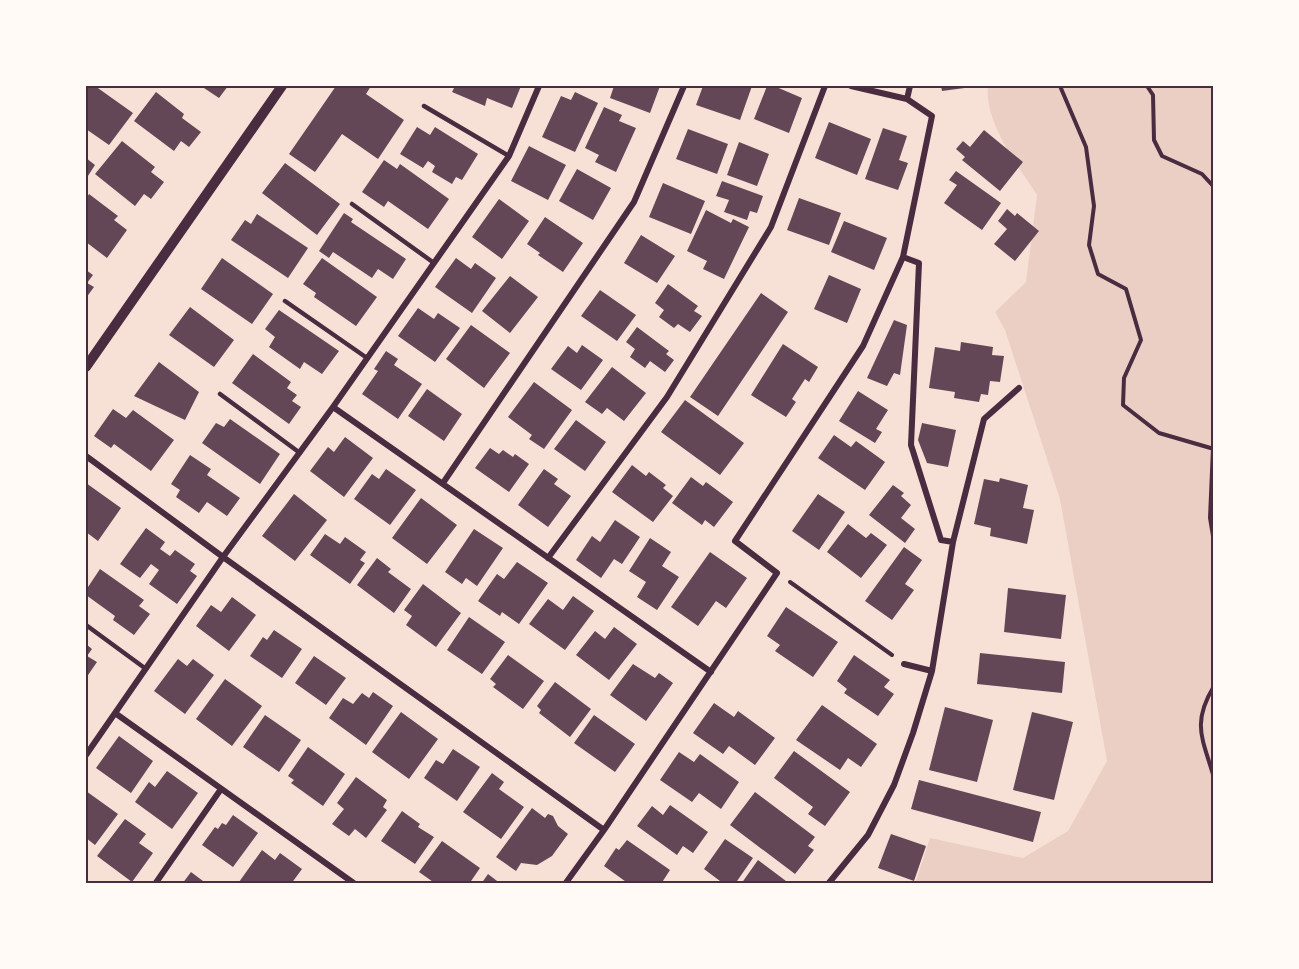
<svg xmlns="http://www.w3.org/2000/svg" width="1299" height="969" viewBox="0 0 1299 969" font-family="Jost,sans-serif">
<style>
.green{fill:#ebcfc5}
.building{fill:#644757}
.lines{fill:none;stroke-linecap:round;stroke-linejoin:round}
.path{stroke:#4a2c40;stroke-width:4}
.service{stroke:#4a2c40;stroke-width:4.5}
.minor{stroke:#4a2c40;stroke-width:6}
.tertiary{stroke:#4a2c40;stroke-width:10}
.neatline{fill:none;stroke:#4a2c40;stroke-width:2}
</style>
<rect width="100%" height="100%" fill="#f7e1d7"/>
<path class="green" d="M988 86H1210L1214 91 1213 883 915 884 930 838 1023 858 1068 831 1107 761 1060 499 1005 330 995 312 1026 282 1037 195C1018 166 984 122 988 86Z"/>
<path class="building" d="M88 86H95L133 113 109 145 86 129V88Z
M201 86H228L219 98Z
M336 86H371L366 94 404 120 378 159 342 134 315 172 289 154Z
M455 86H521L512 108 487 98 485 106 452 92Z
M614 86H660L650 113 610 98Z
M703 86H752L740 120 696 105Z
M767 86H774L802 98 789 133 754 119Z
M941 86H972V87L942 91Z
M156 92 184 114 182 118 201 132 189 147 181 141 174 151 134 121Z
M575 92 598 103 575 152 542 137 561 96 571 100Z
M604 107 622 115 619 121 636 128 616 172 595 162 599 155 585 148Z
M829 122 871 139 857 175 815 158Z
M417 127 430 135 435 127 478 154 462 180 456 177 452 184 432 172 435 166 428 161 423 168 400 154Z
M883 128 907 136 899 160 908 163 898 190 865 179Z
M688 129 728 144 717 174 676 159Z
M984 130 1023 162 1000 191 962 160 965 157 956 149 963 141 970 147Z
M122 141 155 167 151 172 164 182 151 199 144 194 135 206 95 174Z
M739 142 769 154 757 186 727 175Z
M529 146 566 165 548 200 511 181Z
M86 158 95 165 86 179Z
M384 160 397 169 400 164 449 199 428 229 388 201 384 207 362 192Z
M285 163 340 204 317 235 262 193Z
M577 169 611 188 593 220 559 201Z
M956 171 1001 203 982 230 944 203 957 185 949 180Z
M722 181 763 196 757 213 750 211 747 220 724 212 729 200 716 196Z
M663 183 705 201 691 234 649 217Z
M89 194 118 216 114 220 127 230 107 258 86 242V199Z
M799 198 841 213 829 245 787 230Z
M499 199 529 221 502 259 472 237Z
M1007 209 1015 216 1017 213 1039 231 1015 261 994 244 1007 229 998 221Z
M706 210 731 223 733 219 749 227 724 279 703 269 707 261 687 251Z
M344 213 353 219 351 222 406 259 393 279 378 269 372 278 333 252 329 258 319 251Z
M257 214 308 248 288 278 231 240 245 220 251 224Z
M545 217 583 243 563 272 538 255 540 253 527 244Z
M844 221 887 238 874 270 831 252Z
M641 235 675 256 657 283 624 263Z
M222 258 273 294 252 324 201 289Z
M322 258 377 297 356 326 314 297 316 293 303 284Z
M456 258 471 269 475 263 496 278 472 313 435 287Z
M86 270 93 275 87 283 94 287 86 298Z
M829 275 861 289 847 323 814 309Z
M510 276 538 297 510 333 482 311Z
M668 284 698 306 694 311 702 316 690 332 678 324 674 328 659 317 664 310 655 303Z
M600 290 636 315 617 341 581 316Z
M761 293 788 312 718 416 690 397Z
M190 307 234 340 214 367 169 335Z
M418 308 434 319 438 313 460 328 435 362 398 336Z
M279 310 339 351 322 374 304 362 300 369 269 347 275 337 265 329Z
M894 320 907 325 900 375 894 373 887 386 867 378Z
M471 325 510 353 484 388 446 359Z
M637 327 669 351 666 354 674 360 665 372 650 361 645 368 630 357 635 349 626 342Z
M961 342 993 347 992 355 1004 356 1000 382 990 381 988 395 981 394 979 402 954 398 955 392 929 388 935 347 960 351Z
M783 344 818 367 809 382 805 379 792 399 796 402 786 417 751 395Z
M582 345 603 360 581 390 551 369 568 346 577 353Z
M386 351 398 359 394 365 422 384 398 419 362 394 378 371 374 369Z
M253 354 291 382 287 388 297 395 292 401 301 407 289 424 232 383Z
M159 362 199 392 185 420 134 396Z
M612 367 646 393 624 421 607 408 602 414 585 402Z
M534 382 572 410 544 449 529 439 532 435 508 417Z
M427 389 462 414 444 441 408 416Z
M858 391 888 410 876 429 882 432 875 443 839 421Z
M685 400 744 443 720 475 661 432Z
M113 409 126 418 133 410 174 440 151 471 114 444 111 448 94 436Z
M230 419 280 454 260 484 202 443 216 423 224 427Z
M576 420 606 442 585 471 554 449Z
M922 423 956 430 948 467 927 463 918 440Z
M834 435 851 447 856 441 885 462 865 490 818 458Z
M345 437 373 458 344 497 310 471 328 447 334 452Z
M490 448 499 454 503 450 513 457 515 454 529 464 509 492 475 468Z
M190 455 211 469 207 475 240 498 227 516 207 502 199 513 176 497 180 490 171 484Z
M632 465 646 476 649 472 666 485 663 488 673 496 653 522 612 492Z
M386 469 416 490 390 525 354 499 372 474 379 479Z
M544 469 558 479 554 484 571 496 548 527 518 505Z
M691 477 703 486 706 482 733 502 714 527 705 520 702 525 672 503Z
M1000 478 1028 485 1023 508 1034 510 1027 544 990 536 991 528 974 524 984 479 999 482Z
M86 483 121 508 98 541 86 532Z
M893 485 904 493 901 496 911 505 901 518 915 529 905 543 869 515Z
M294 494 327 520 295 561 262 536Z
M818 494 845 512 819 550 792 531Z
M421 498 457 525 427 564 392 538Z
M615 520 640 537 622 564 614 559 601 578 576 560 592 536 600 542Z
M848 524 866 538 871 533 887 545 861 578 827 552Z
M146 528 165 542 160 549 170 556 175 550 195 564 190 571 197 576 177 604 149 584 159 570 151 564 140 578 120 564Z
M474 529 503 548 477 586 466 578 462 584 445 572Z
M325 534 340 544 345 537 366 552 360 560 365 563 350 584 310 555Z
M650 538 671 552 662 566 679 577 657 610 637 597 646 582 629 571Z
M904 547 922 560 905 584 914 590 892 620 865 601Z
M710 552 747 578 726 608 716 601 698 626 671 607Z
M377 558 391 569 388 572 411 589 394 613 357 585Z
M517 562 548 583 519 624 502 612 500 616 478 601 497 574 504 579Z
M100 569 144 600 139 606 150 614 134 635 113 620 115 616 86 595V590Z
M423 584 461 613 436 647 406 625 412 616 404 610Z
M1008 588 1066 595 1061 639 1004 632Z
M573 596 594 611 565 650 529 624 548 599 563 610Z
M232 597 256 615 229 651 196 626 211 605 221 612Z
M786 607 838 642 813 677 775 651 780 645 767 636Z
M469 617 505 642 482 674 447 650Z
M614 627 637 644 609 680 576 655 595 631 605 639Z
M274 630 302 649 282 678 250 656 263 637 267 640Z
M86 644 92 649 87 656 97 662 86 678Z
M980 653 1065 662 1062 693 977 684Z
M508 655 544 681 523 709 493 687 496 684 490 679Z
M854 655 890 680 884 687 894 694 878 716 844 693 847 689 837 681Z
M314 656 346 678 326 705 295 683Z
M178 659 187 666 193 659 214 675 185 714 154 691Z
M633 664 655 678 659 673 673 683 646 721 610 695Z
M225 679 262 706 232 746 196 719Z
M555 682 591 709 570 737 539 713 541 710 537 706Z
M373 692 393 706 366 745 329 718 343 698 353 704 362 693 369 698Z
M714 703 734 717 738 711 775 738 755 765 729 746 723 754 693 733Z
M822 705 877 744 861 767 848 758 840 770 796 740Z
M945 707 993 720 977 782 929 770Z
M401 712 438 739 409 779 372 752Z
M1032 712 1073 722 1054 800 1013 790Z
M265 715 301 740 279 772 243 747Z
M594 715 635 744 615 772 574 743Z
M119 736 153 761 131 793 96 768Z
M308 747 345 774 323 806 291 783 294 780 288 776Z
M453 749 480 767 457 801 424 778 436 760 443 764Z
M794 751 850 792 825 826 808 814 813 807 774 778Z
M679 752 694 762 700 754 739 782 721 809 699 793 692 802 660 780Z
M167 771 198 793 172 829 135 802 149 782 155 787Z
M492 773 504 782 499 789 524 807 501 839 463 812Z
M356 777 387 800 383 807 387 810 366 838 355 829 349 836 332 824 344 809 337 803Z
M919 780 1041 812 1033 842 911 809Z
M86 791 118 814 95 845 86 838Z
M755 792 815 837 808 846 814 850 795 874 730 825Z
M670 805 708 832 693 853 683 846 677 855 637 826 652 806 663 815Z
M532 808 545 818 548 814 553 816 558 826 568 834 552 856 537 865 521 863 516 871 496 857Z
M402 811 420 824 418 827 434 837 415 864 381 841Z
M233 815 258 833 233 867 202 845 215 827 218 829 222 823 226 825Z
M125 819 146 834 139 843 153 853 132 882 97 856Z
M891 834 926 846 914 881 878 868Z
M725 839 753 858 735 884H724L704 869Z
M627 840 670 870 661 884H629L604 866 616 848 619 850Z
M442 841 480 868 469 884H436L419 872Z
M262 850 275 860 280 853 302 869 291 884H242L239 882Z
M758 860 790 884H741Z
M191 872 207 884H182Z
M488 874 501 884H481Z"/>
<g class="lines">
<path class="path" d="M1060 86 1086 147 1094 206 1089 245 1098 274 1126 289 1141 340 1124 378 1123 405 1159 433 1214 449
M1147 86 1153 95 1154 140 1162 156 1202 174 1214 187
M1213 448 1210 518 1214 542
M790 582 892 655
M1214 686C1191 724 1203 739 1214 778"/>
<path class="service" d="M424 106 509 156
M352 204 434 263
M285 301 367 358
M220 394 300 453
M86 625 146 669"/>
<path class="minor" d="M851 86 907 99 932 116 903 257 919 263 911 445 941 540 953 542
M907 99 910 86
M333 407 711 672
M86 456 223 557 333 407 509 156 539 86
M443 483 634 202 684 86
M548 558 667 397 771 227 825 86
M904 664 932 671
M115 713 355 884
M86 755 223 557 604 830
M155 884 221 789
M565 884 604 830 777 573 735 541 863 346 903 257
M828 884 868 835 894 785 913 733 932 671 953 542 984 419 1019 388"/>
<path class="tertiary" d="M86 367 282 86"/>
</g>
<rect width="1299" height="969" fill="none" stroke="#fffaf5" stroke-width="174"/>
<rect x="87" y="87" width="1125" height="795" class="neatline"/>
</svg>
